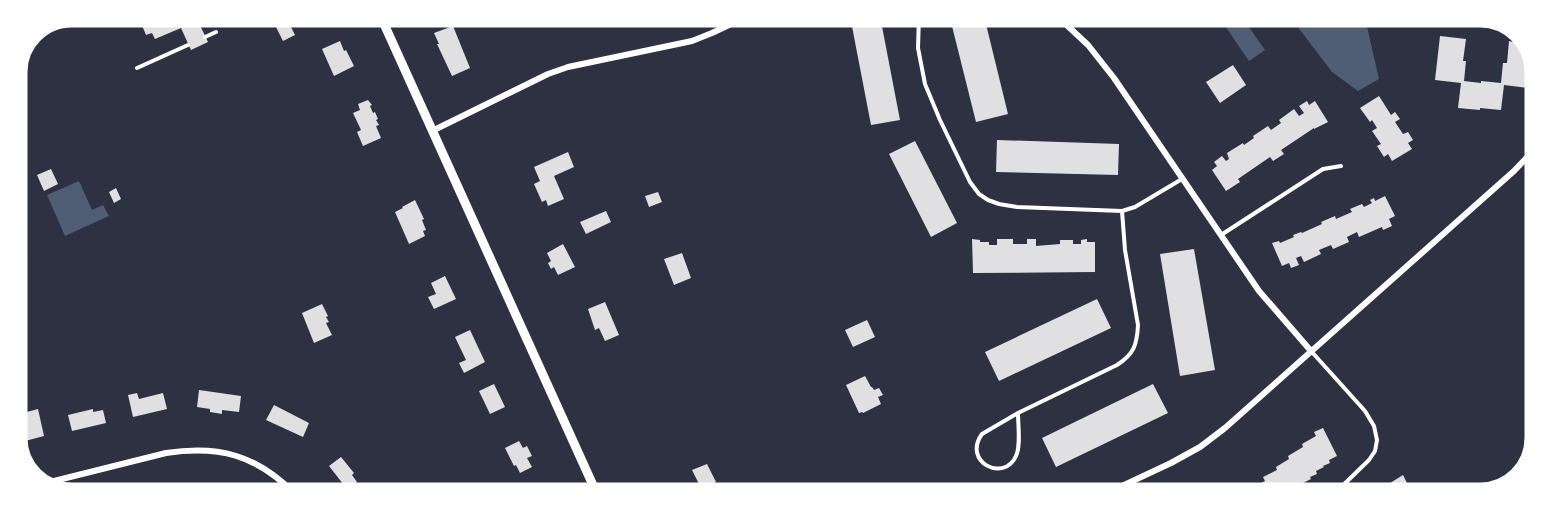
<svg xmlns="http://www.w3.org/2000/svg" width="1551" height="510" viewBox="0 0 1551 510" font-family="Cabin,sans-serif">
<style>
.water{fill:#4f5d75}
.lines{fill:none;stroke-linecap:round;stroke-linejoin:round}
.stream{stroke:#4f5d75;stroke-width:4}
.building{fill:#e0e0e3}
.service{stroke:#fff;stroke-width:4}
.minor{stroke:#fff;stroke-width:6}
.tertiary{stroke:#fff;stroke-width:9}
.rim{fill:none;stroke:#fff;stroke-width:3}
</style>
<rect width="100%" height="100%" fill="#2d3142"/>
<path class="water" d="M1233 17H1242L1265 50 1249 61 1223 23Z
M1291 17H1363L1366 22 1379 79 1358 91 1332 72 1297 26Z
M79 181 92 210 103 205 109 216 65 236 47 195Z"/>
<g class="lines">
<path class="stream" d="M1535 249 1532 244 1535 224
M1535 292V291
M1534 348 1535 343"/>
</g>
<path class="building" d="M134 15H211L198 21 208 42 191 50 181 28 155 39 152 33 146 35 138 16 135 18Z
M850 16H880L900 120 871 125Z
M956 16H984L1008 114 976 122 950 18Z
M288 21 295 35 283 41 276 27Z
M453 26 470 68 452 76 437 44H439L434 33Z
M1514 29 1522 34 1534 63 1533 68 1530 67 1528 88 1504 85 1501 110 1480 108V110L1458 108 1461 83 1435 80 1440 36 1466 39 1463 61H1466L1464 81 1481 83V81L1501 83 1503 63H1507L1509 41 1513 42Z
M340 41 344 51 346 50 354 66 334 76 322 49Z
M1233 65 1246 85 1220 103 1206 82Z
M1379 96 1391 115 1395 112 1400 119 1395 122 1403 134 1408 132 1413 140 1408 143 1412 149 1392 161 1388 154 1384 157 1377 146 1381 144 1372 131 1377 128 1372 120 1370 122 1360 108Z
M368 100 372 105 370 106 373 113 375 112 378 119 376 120 379 125 376 126 381 138 363 146 357 132 361 130 353 113 360 110 358 104Z
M1307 101 1309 105 1315 101 1328 122 1314 129V128L1281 150 1284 154 1273 161 1270 157 1238 179 1240 182 1226 191 1212 170 1217 166 1214 162 1222 156 1226 161 1229 159 1227 153 1243 143 1244 145 1254 138 1253 136 1268 126 1271 130 1281 123 1279 120 1294 109 1299 116 1304 113 1299 106Z
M997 140 1119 144 1118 175 996 172Z
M915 141 957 223 931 237 889 154Z
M568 152 574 167 554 176 564 199 548 206 546 200 542 202 534 184 540 181 534 167Z
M51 169 58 184 44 191 37 175Z
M116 188 121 199 114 203 109 192Z
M658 192 662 202 649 207 645 196Z
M1385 196 1395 216 1389 219 1392 226 1383 230 1382 227 1359 237 1357 232 1347 237 1349 242 1333 249 1331 245 1319 250 1321 254 1304 262 1301 256 1296 258 1299 265 1291 268 1289 263 1282 266 1272 243 1279 241 1280 243 1294 237 1293 235 1301 232 1302 233 1322 224 1321 222 1335 216 1336 219 1352 212 1350 209 1362 204 1364 207 1372 203 1370 200 1374 198 1375 201Z
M415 200 424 219 422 220 426 230 423 231 425 236 409 244 395 212 403 208 402 207Z
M606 211 611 222 586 234 580 222Z
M972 239 980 240V242H989V245H997V239H1013V244H1027V239H1036V246L1060 244V240H1073V244H1081V240L1087 239V242H1095V272L973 273Z
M563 244 575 267 558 275 554 267 551 269 548 263 551 261 547 253Z
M1194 249 1215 370 1180 376 1160 254Z
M682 253 691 278 674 285 664 259Z
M445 276 456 299 434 309 428 297 436 294 431 283Z
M1097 299 1111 328 999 381 985 352Z
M605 302 619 335 605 341 599 328 595 330 588 309Z
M322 304 328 316 326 317 329 322 326 323 332 335 314 343 302 313Z
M867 320 875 337 853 347 845 330Z
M470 330 485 362 464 373 459 363 466 360 455 337Z
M865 376 871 387H872L874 390 879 388 883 395 878 397 881 404 863 413 862 412 859 413 846 385Z
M494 384 505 407 490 414 479 391Z
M1153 384 1168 413 1056 467 1042 438Z
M199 390 241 396 239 412 222 410V414L210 412V409L197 407Z
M137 393 139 399 163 393 167 409 133 417 128 395Z
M274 405 309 423 303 437 266 420Z
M38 409 44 436 25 441 20 421 25 420 23 413Z
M93 409V412L103 410 106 423 72 431 68 415Z
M1323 428 1337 456 1329 460 1330 463 1323 466 1324 467 1316 471 1317 474 1310 477 1311 479 1303 483 1304 486 1289 495H1246L1252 492 1250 489 1265 481 1263 477 1277 470 1276 467 1289 459 1288 456 1303 447 1302 444 1316 436 1314 432Z
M519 441 523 448 527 446 532 456 527 458 532 467 520 473 516 465 514 466 505 448Z
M341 457 354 473 352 475 357 482 347 489 329 466Z
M707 464 716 482 712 484 718 494H704L692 470Z
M1403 475 1413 495H1378L1388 488 1387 485Z"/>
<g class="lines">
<path class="service" d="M919 16 918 48 925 84 940 120 970 182 979 194 988 200 999 204 1017 207 1122 211 1135 207 1182 179
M205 37 216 32
M137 68 188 45
M1221 235 1323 169 1341 166
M1311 351 1365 411 1374 426 1377 440 1375 451 1369 460 1333 495
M1018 413 982 434C962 462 1004 483 1016 456 1021 446 1018 425 1018 413L1117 365C1134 354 1137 345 1138 325L1125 250 1122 211"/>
<path class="minor" d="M1057 16 1088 45 1114 78 1259 291 1311 351
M432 131 548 74 568 67 692 41 712 33 748 16
M42 484 166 453C219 445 256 455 294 493
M1105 494 1171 463 1200 447 1225 428 1514 171 1535 149"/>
<path class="tertiary" d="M380 15 597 494"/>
</g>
<path d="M0 0H1551V510H0ZM72 26H1480A46 46 0 0 1 1526 72V438A46 46 0 0 1 1480 484H72A46 46 0 0 1 26 438V72A46 46 0 0 1 72 26Z" fill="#fff" fill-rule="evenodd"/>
<path class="rim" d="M72 26H1480A46 46 0 0 1 1526 72V438A46 46 0 0 1 1480 484H72A46 46 0 0 1 26 438V72A46 46 0 0 1 72 26Z"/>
</svg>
